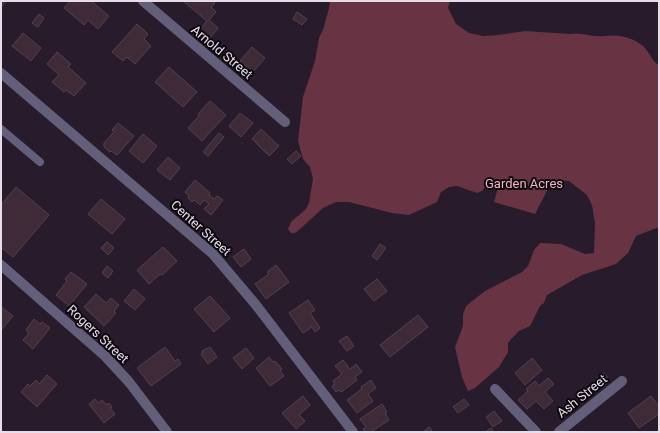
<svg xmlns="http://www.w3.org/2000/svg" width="660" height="433" viewBox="0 0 660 433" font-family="Roboto,sans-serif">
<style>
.green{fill:#683443}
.building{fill:#3f2a38;stroke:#55404e}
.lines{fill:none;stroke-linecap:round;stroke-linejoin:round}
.service{stroke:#635e79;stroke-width:8}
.minor{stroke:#635e79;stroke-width:10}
.labels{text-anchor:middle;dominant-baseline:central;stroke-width:4;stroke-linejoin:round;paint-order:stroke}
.street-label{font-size:13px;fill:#e6dde9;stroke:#0d080f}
.park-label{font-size:13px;fill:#f3b3c2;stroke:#0d080f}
</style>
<rect width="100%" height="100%" fill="#281b2c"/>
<path class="green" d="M330 1H450L448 8 456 24 469 33 483 36 499 35 525 31 570 34C580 32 589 36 598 36 603 37 600 36 605 36 619 34 632 37 643 46 650 52 651 61 659 65V227L636 236 628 253 616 264 582 275 547 295 544 303 540 306 530 326 519 331 512 338 508 343V352L499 367 475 388 468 391 462 377 455 347 463 326V314L466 306 485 291 522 272 528 266 534 250 540 243 561 244 585 254 594 253 595 223 592 205 587 195 569 181 558 180 551 183 535 214 494 202 499 184 493 180 489 181 482 191 477 193 457 186 449 187 441 192 437 202 409 215 392 213 349 202H336L323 208 300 229 295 233H291L288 229 291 222 306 209 309 203 313 179 310 167 303 159 298 141 303 97 315 61 319 38 323 30 329 8Z"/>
<path class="building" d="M1 1H6L1 7Z
M70 1H91L109 16 98 29 88 20 84 25 64 8Z
M183 1H212L215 3 211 7 216 12 209 20 218 28 206 43 196 34 207 21Z
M297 12 307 19 302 25 293 19Z
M39 14 44 18 38 27 32 23Z
M137 24 148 34 144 39 151 46 135 64 127 57 123 61 112 52Z
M23 33 41 48 31 61 12 46Z
M252 47 265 58 253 72 240 61Z
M57 52 71 64 68 67 86 83 74 96 66 90 64 92 52 82 59 75 47 64Z
M169 67 197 92 183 107 155 82Z
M210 101 226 115 202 141 188 128 199 116 198 114Z
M240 113 253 123 241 137 229 126Z
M118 123 134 136 117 155 111 151 110 152 104 147V143L114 132 112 130Z
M261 129 279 146 269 156 252 139Z
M219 133 224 137 208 156 203 152Z
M143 134 157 146 143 163 129 151Z
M296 151 301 156 292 164 287 159Z
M168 157 180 168 170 180 157 170Z
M195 180 210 193 209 195 214 199 217 196 223 200 211 215 204 209 209 204 204 200 200 205 194 200 192 202 188 198 189 196 185 192Z
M16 187 49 215 13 257 1 247V205Z
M101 199 125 219 112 234 88 214Z
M107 242 114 248 108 255 101 248Z
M380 244 386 248 377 260 372 256Z
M163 247 177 261 162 275 160 274 149 284 137 270Z
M244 249 251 259 241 267 233 257Z
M276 265 289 282 266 299 255 284 269 274 267 272Z
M107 266 113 271 108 278 102 273Z
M71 272 87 284 69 306 56 295 67 281 65 279Z
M377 279 387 291 374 301 364 289Z
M134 289 145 299 135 310 124 301Z
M96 294 106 303 111 298 119 305 114 311 116 313 104 326 84 307Z
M210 296 230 318 214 332 194 309Z
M308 300 315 310 310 313 320 328 315 332 312 327 303 333 289 313Z
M1 307 13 316 1 330Z
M418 315 428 327 390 357 380 345Z
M34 319 40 324 42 322 50 328 33 349 23 340 29 333 26 330Z
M347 336 354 346 347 351 339 341Z
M165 347 175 361 178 359 181 364 151 386 137 368Z
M210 347 217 357 208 364 201 354 203 352 202 351Z
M246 348 254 358 242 369 233 358Z
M269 357 273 362 275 361 282 369 280 371 284 376 270 386 256 368Z
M532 358 542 370 525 385 515 373Z
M343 360 350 369 356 364 362 372 355 377 357 380 341 392 339 390 336 392 332 386 335 384 333 381 342 374 335 366Z
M604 373 608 378 600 384 596 379Z
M47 375 57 384 37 407 21 392 28 384 30 386 36 380 39 384Z
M548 378 554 384 545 392 553 401 544 409 536 401 527 409 518 400 528 391 526 389 535 381 539 386Z
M371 380 376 388 368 394 373 401 357 413 347 400 362 389 361 387Z
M303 396 310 405 299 415 305 421 296 429 282 413Z
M651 396 659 406V414L639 428 628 413Z
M95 399 98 403 102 400 107 405 109 403 112 407 110 408 115 414 104 423 89 404Z
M464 399 469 405 458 413 453 407Z
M382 404 387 412 385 413 389 420 371 432H365L363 429 366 427 360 419Z
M494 411 502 421 493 427 486 417Z
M429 427 433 432H423Z
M491 428 494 432H485Z"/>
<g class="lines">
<path class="service" d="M1 129 40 162"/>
<path class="minor" d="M143 1 285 122
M1 73 213 254 256 305 353 432
M1 265 105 356 129 382 167 432
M495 389 536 432
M559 432 622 381"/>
</g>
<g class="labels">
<g class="street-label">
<text transform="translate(222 52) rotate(40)">Arnold Street</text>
<text transform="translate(201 228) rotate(42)">Center Street</text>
<text transform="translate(98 334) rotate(43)">Rogers Street</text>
<text transform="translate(582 396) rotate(-39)">Ash Street</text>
</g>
<g class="park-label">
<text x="524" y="183">Garden Acres</text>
</g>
</g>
<rect width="660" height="433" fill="none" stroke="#e6dde9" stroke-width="4"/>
</svg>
